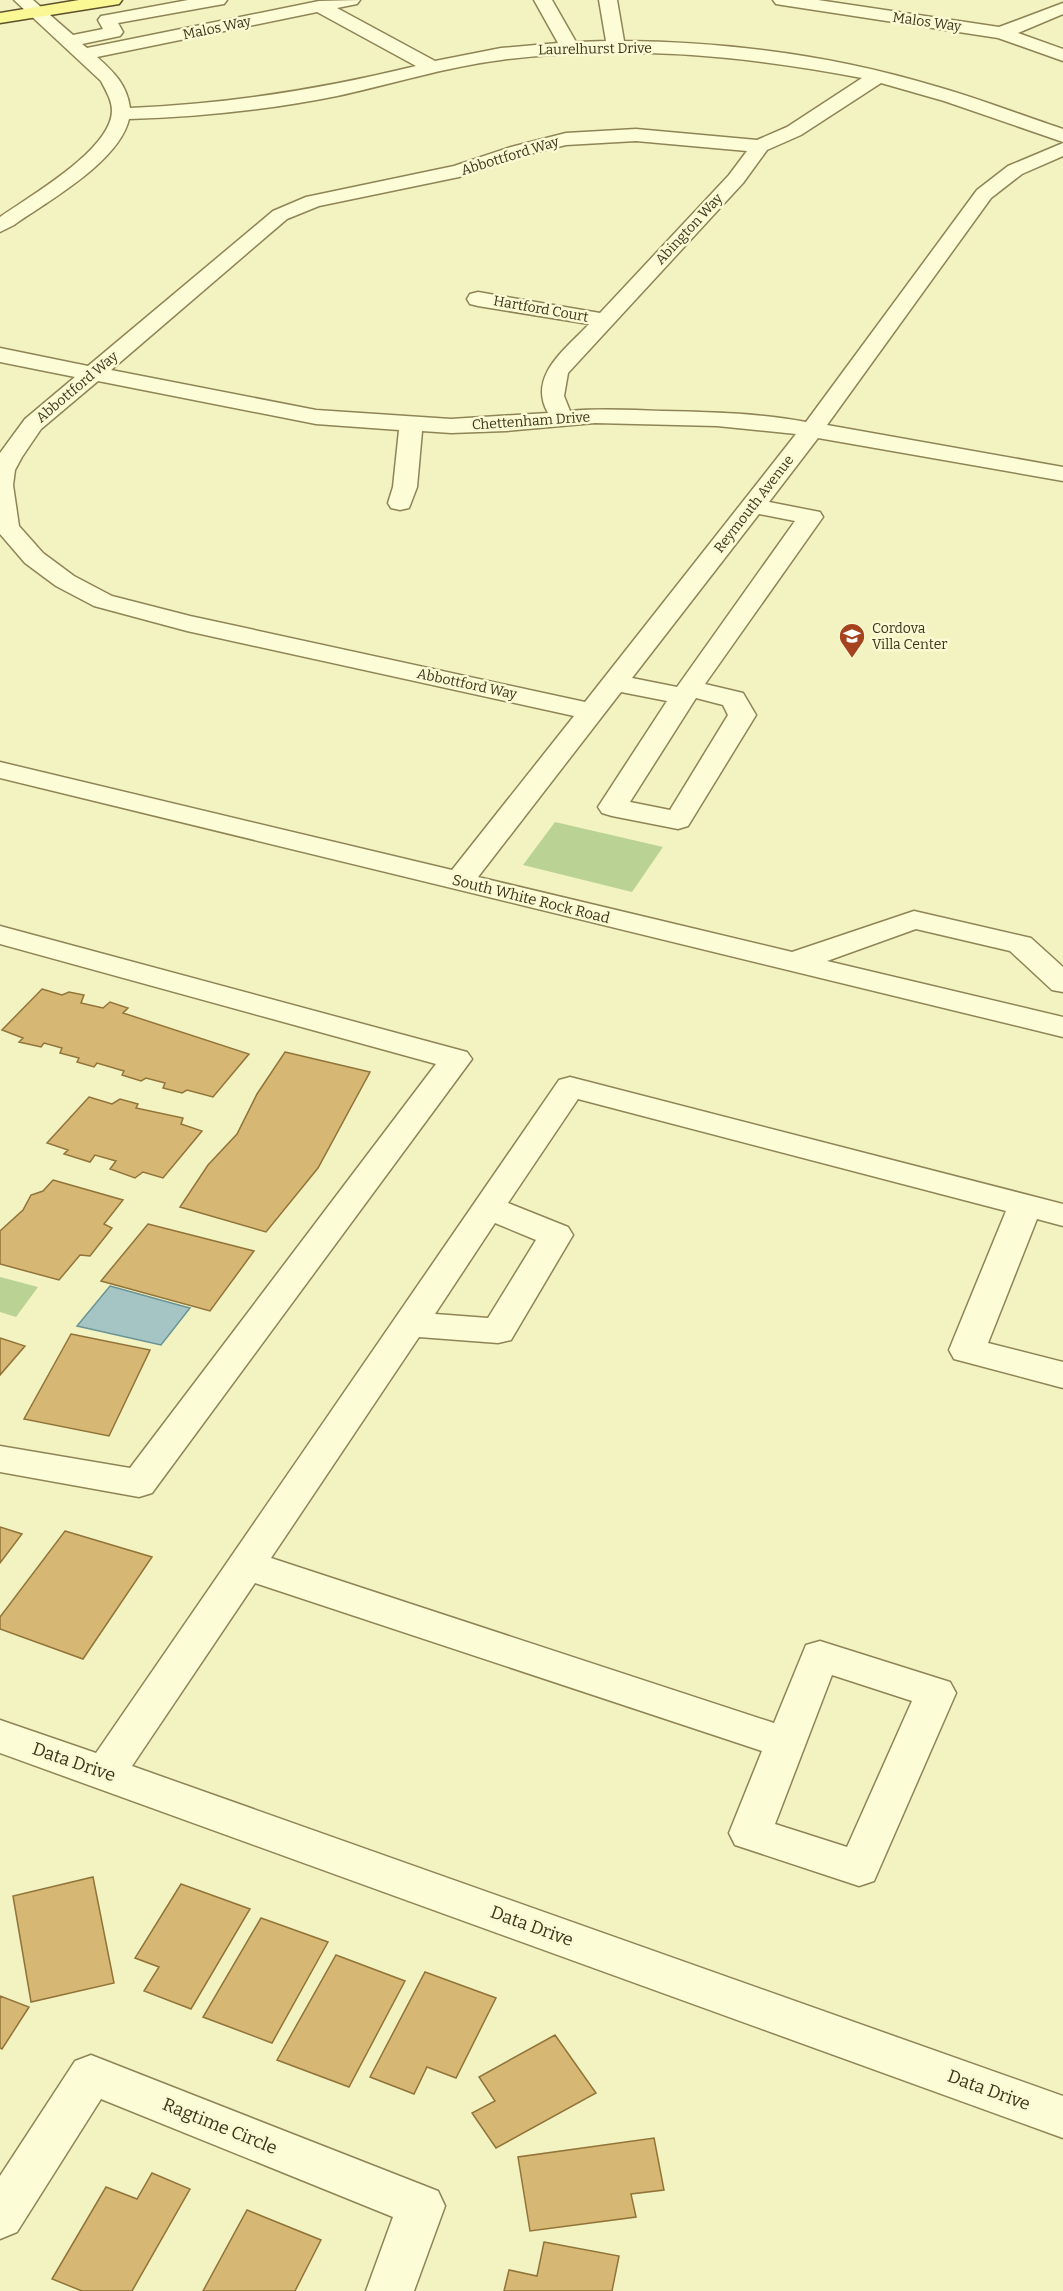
<svg xmlns="http://www.w3.org/2000/svg" width="1063" height="2291" viewBox="0 0 1063 2291" font-family="Bitter,serif">
<style>
.green{fill:#bad394}
.water{fill:#a4c5c4;stroke:#6a9395;stroke-width:1.5}
.building{fill:#d6b773;stroke:#917439;stroke-width:1.5}
.lines{fill:none;stroke-linecap:round;stroke-linejoin:round}
.minor-casing{stroke:#8f8456;stroke-width:3}
.major-casing{stroke:#5c502b;stroke-width:3}
.minor{fill:#fcfcd6;fill-rule:evenodd}
.major{fill:#faf795;fill-rule:evenodd}
.labels{text-anchor:middle;dominant-baseline:central;stroke-width:5;stroke-linejoin:round;paint-order:stroke}
.far-street-label{font-size:14px;fill:#3d351c;stroke:#f9f9d2}
.far-poi-label{font-size:14px;fill:#3d351c;stroke:#f9f9d2;text-anchor:start}
.street-label{font-size:15px;fill:#3d351c;stroke:#f9f9d2}
.near-street-label{font-size:18px;fill:#3d351c;stroke:#f9f9d2}
</style>
<rect width="100%" height="100%" fill="#f3f2c1"/>
<path class="green" d="M555 822 663 847 632 892 523 865Z
M0 1277 38 1287 16 1317 0 1312Z"/>
<path class="water" d="M110 1286 186 1307 190 1308 161 1345 77 1326Z"/>
<path class="building" d="M42 989 62 995 69 992 84 995 81 1003 103 1008 110 1002 128 1008 123 1013 249 1054 213 1097 187 1090 182 1093 163 1088 165 1083 146 1078 141 1081 122 1075 124 1071 97 1063 94 1067 77 1062 79 1058 60 1053 62 1048 44 1043 41 1047 19 1042 23 1038 2 1030Z
M285 1052 370 1072 318 1168 266 1232 180 1207 208 1165 237 1134 257 1094Z
M89 1097 112 1104 120 1099 138 1104 136 1108 183 1118 181 1124 202 1131 163 1178 143 1172 135 1178 110 1169 116 1161 95 1155 90 1162 64 1154 68 1150 47 1143Z
M53 1180 123 1200 104 1224 112 1228 90 1256 80 1255 59 1280 0 1264V1231L23 1210 31 1195 43 1191Z
M148 1224 254 1251 210 1311 101 1281Z
M71 1334 150 1350 109 1436 24 1419Z
M0 1338 25 1346 0 1375Z
M0 1527 22 1534 0 1563Z
M65 1531 152 1557 83 1659 0 1629V1617Z
M93 1877 114 1983 31 2002 13 1896Z
M181 1884 250 1909 191 2009 144 1991 159 1967 135 1958Z
M261 1918 328 1942 272 2043 203 2017Z
M336 1955 405 1981 349 2087 277 2060Z
M425 1972 496 1998 456 2078 427 2067 414 2094 370 2077Z
M0 1996 29 2007 2 2049 0 2048Z
M555 2035 596 2093 496 2148 472 2113 495 2101 479 2077Z
M654 2138 664 2190 631 2194 636 2217 530 2231 518 2157Z
M152 2173 190 2189 132 2291H82L52 2279 106 2187 137 2199Z
M247 2210 321 2240 295 2291H203Z
M544 2242 619 2256 612 2291H504L509 2270 537 2276Z"/>
<g class="lines">
<g class="minor-casing">
<path id="minor" d="M14 0H33L73 35 103 29 98 20 101 16 107 15 188 0H227L224 4 218 5 118 23 123 32 120 36 82 44 87 48 319 1 360 0 357 4 337 8 435 61 501 48 558 43 534 0H552L576 42 606 41 599 0H617L624 41C730 42 837 56 938 87 980 99 1021 115 1063 129V142L944 101 881 83 801 135 767 150 743 183 568 373 564 396 570 411C601 408 632 410 663 411 711 412 759 413 806 422L977 190 1008 166 1063 143V156L1022 174 991 198 827 425 1063 467V481L818 438 769 502 820 512 823 517 705 684 743 693 756 715 688 826 678 829 612 816 602 813 598 807 667 701 621 692 478 877 792 952 914 911 1031 938 1063 967V992L1052 990 1010 951 916 929 827 961 1063 1017V1037L0 778V762L452 870 574 716 187 631 94 606 56 586 25 563 0 534V453L25 419 75 377 0 362V348L88 366 273 211 306 197 454 166 511 147 566 133 636 129 757 140 787 127 862 78C742 55 622 44 501 60 445 67 392 84 337 96 268 110 199 117 129 119 119 162 48 201 14 225L0 232V217C30 196 111 150 112 111 112 100 106 91 101 81ZM317 12 416 66C322 89 228 104 130 108 127 85 114 72 97 57ZM636 141 747 151 729 175 600 313 478 292 470 294 467 299 470 304 478 306 589 324C566 349 527 376 548 413L451 419 316 410 111 370 287 219 319 206 459 177 525 155 566 145ZM98 381 316 424 399 430 393 487 388 503 391 508 400 510 409 508 417 487 422 431 451 433 506 431 595 423 717 426 796 434 585 702 190 616 112 596 74 576 43 553 19 526 13 485 15 470 22 457 41 429ZM759 514 795 521 677 687 632 678ZM696 698 723 705 728 715 670 810 630 802Z
M773 0H818L999 27 1063 3V14L1018 33 1063 49V61L998 38 782 5 776 4Z
M0 926 467 1052 472 1059 152 1493 139 1497 0 1472V1446L130 1468 436 1064 0 944Z
M570 1077 1063 1204V1226L1037 1219 988 1343 1063 1362V1388L954 1359 949 1350 1006 1211 578 1099 508 1203 568 1227 573 1235 511 1340 498 1343 419 1337 271 1558 774 1723 806 1645 820 1641 950 1682 956 1693 874 1881 859 1886 735 1845 729 1833 762 1751 255 1583 132 1766 1063 2096V2138L0 1753V1720L96 1753 559 1080ZM495 1223 536 1240 488 1318 435 1314ZM832 1675 912 1701 847 1847 775 1824Z
M91 2055 438 2191 445 2206 414 2291H366L393 2217 101 2099 17 2232 0 2239V2176L75 2061Z"/>
</g>
<g class="major-casing">
<path id="major" d="M79 0H122L119 4 113 5 0 23V13Z"/>
</g>
<use href="#minor" class="minor"/>
<use href="#major" class="major"/>
</g>
<defs>
<g id="school-pin" transform="scale(1.35)"><path d="M0 17L-7.5 6A9.5 9.5 0 1 1 7.5 6Z" fill="#a5431f" stroke="#f9f9d2"/><path d="M0-5L7-2L0 1L-7-2ZM-4 1L0 2.5L4 1V4Q0 6-4 4Z" fill="#fff"/></g>
</defs>
<g fill-rule="evenodd">
<use href="#school-pin" x="852" y="636"/>
</g>
<g class="labels">
<g class="far-street-label">
<text transform="translate(927 22) rotate(8)">Malos Way</text>
<text transform="translate(217 28) rotate(-12)">Malos Way</text>
<text transform="translate(595 49) rotate(-1)">Laurelhurst Drive</text>
<text transform="translate(510 156) rotate(-17)">Abbottford Way</text>
<text transform="translate(689 229) rotate(-47)">Abington Way</text>
<text transform="translate(541 309) rotate(10)">Hartford Court</text>
<text transform="translate(77 387) rotate(-40)">Abbottford Way</text>
<text transform="translate(531 421) rotate(-4)">Chettenham Drive</text>
<text transform="translate(754 504) rotate(-52)">Reymouth Avenue</text>
<text transform="translate(467 684) rotate(12)">Abbottford Way</text>
</g>
<g class="far-poi-label">
<text x="872" y="628">Cordova<tspan x="872" dy="16">Villa Center</tspan></text>
</g>
<g class="street-label">
<text transform="translate(531 899) rotate(14)">South White Rock Road</text>
</g>
<g class="near-street-label">
<text transform="translate(74 1762) rotate(19)">Data Drive</text>
<text transform="translate(532 1926) rotate(20)">Data Drive</text>
<text transform="translate(989 2090) rotate(20)">Data Drive</text>
<text transform="translate(220 2126) rotate(22)">Ragtime Circle</text>
</g>
</g>
</svg>
